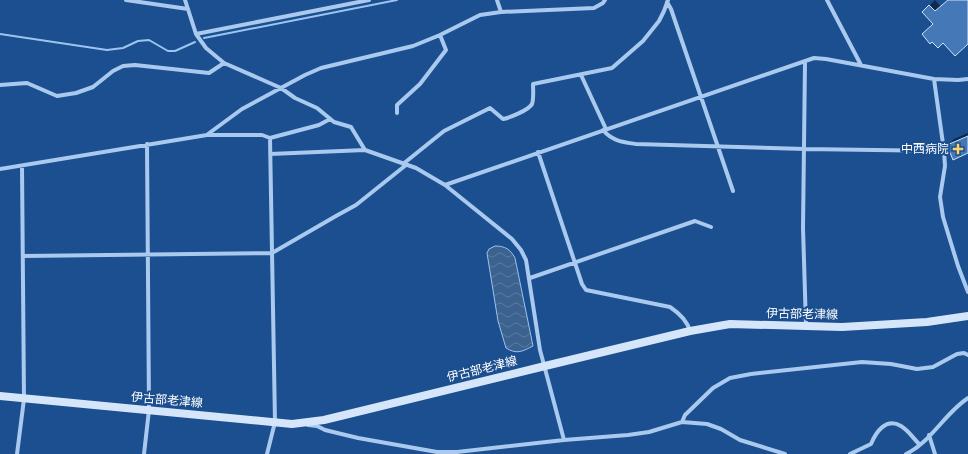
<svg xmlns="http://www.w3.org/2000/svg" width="968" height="454" viewBox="0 0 968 454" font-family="'Nunito Sans','Noto Sans JP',sans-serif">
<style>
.water{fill:url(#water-waves);stroke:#9cc4f0}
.shadow{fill:#0007}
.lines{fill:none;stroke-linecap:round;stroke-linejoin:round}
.stream{stroke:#9cc4f0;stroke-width:2}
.building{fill:#4478b7;stroke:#cfe3fa}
.minor{stroke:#a9c9ee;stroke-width:4}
.secondary{stroke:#d6e6fa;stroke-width:8}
.poi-dot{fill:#ffd166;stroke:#1b4f8f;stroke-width:1.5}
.labels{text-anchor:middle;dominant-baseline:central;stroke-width:4;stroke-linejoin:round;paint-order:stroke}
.poi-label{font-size:12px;fill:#fff;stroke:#1b4f8f;text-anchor:end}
.street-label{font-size:12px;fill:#fff;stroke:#1b4f8f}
</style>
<defs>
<pattern id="water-waves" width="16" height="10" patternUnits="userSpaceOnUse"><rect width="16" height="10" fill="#3c6290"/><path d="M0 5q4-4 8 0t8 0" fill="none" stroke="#597aa1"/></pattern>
</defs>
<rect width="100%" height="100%" fill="#1b4f8f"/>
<path class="water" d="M495 246C505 246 510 249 515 258L533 346C523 351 517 355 506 348L498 321 487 253 489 249Z"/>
<path class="shadow" d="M935 0 941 7 949 0H968V43L934 24 923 12Z
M968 133V152L948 145 954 139Z"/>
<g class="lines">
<path class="stream" d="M0 34 107 50 123 48 138 41 149 40 168 51H175L195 42
M204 38 397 0"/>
</g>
<path class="building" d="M948 0H968V44L955 56 943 43 938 48 932 42 930 44 922 34 933 24 922 12 929 5 935 11Z
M968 136V153L953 160 947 145Z"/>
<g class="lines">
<path class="minor" d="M126 0 188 9
M185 0 196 34 206 48 224 63 281 88 295 98 317 108 334 122 351 127 365 150 416 168 445 185 512 239 521 250 526 260 540 350 564 440
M497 0 501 12
M827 0 861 65
M667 2 671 9 733 191
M196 34 369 0
M805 62 803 228 806 326
M581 75 606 129
M934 79 944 151 945 166 940 197 943 217 958 266 968 292
M0 85 27 83 57 96 76 93 93 87 113 71 123 66 135 65 209 73 224 63
M397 113V105L420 84 446 50 440 35
M603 130C612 141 623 142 636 144L805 149 944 151
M208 134 242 109 305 75 321 68 413 46 440 35 480 15 501 12 594 8 603 3 605 0
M270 138 319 125 330 119
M538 152 582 284 586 290 670 307C679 313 687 320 690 331
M270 154 365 150
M403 164 444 131 490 108 503 119C509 118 529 110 532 104 534 98 533 90 533 84L612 68 643 41 659 21 664 11 668 0
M0 169 207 135H262L270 138 275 422 267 454
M445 185 814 58 826 59 934 79 958 80 968 79
M23 256 272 253 336 216 356 205 406 165
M530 278 695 221 711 227
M682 422 685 415 713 388 730 378 751 374 862 362 891 364 917 369 933 367 957 354 964 353 968 355
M308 425 317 426 325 430 358 438 437 452H457L564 440 628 435 649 432 682 422 707 424 721 429 740 440 785 454
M929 435 935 454
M17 454 24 399 22 166
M144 454 149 410 147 144
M850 454 871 444C876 432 886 417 901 426 908 430 914 439 919 444
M906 454C931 442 945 413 968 398"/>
<path class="secondary" d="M0 396 292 424 324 420 545 366 690 331 730 324 842 327 927 322 968 316"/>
</g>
<path class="poi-dot" d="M956 143h4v4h4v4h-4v4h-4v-4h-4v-4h4z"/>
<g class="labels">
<g class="poi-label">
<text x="949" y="149">中西病院</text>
</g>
<g class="street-label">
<text transform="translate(802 314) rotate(1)">伊古部老津線</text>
<text transform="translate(482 369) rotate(-14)">伊古部老津線</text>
<text transform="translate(167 400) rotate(5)">伊古部老津線</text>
</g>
</g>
</svg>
